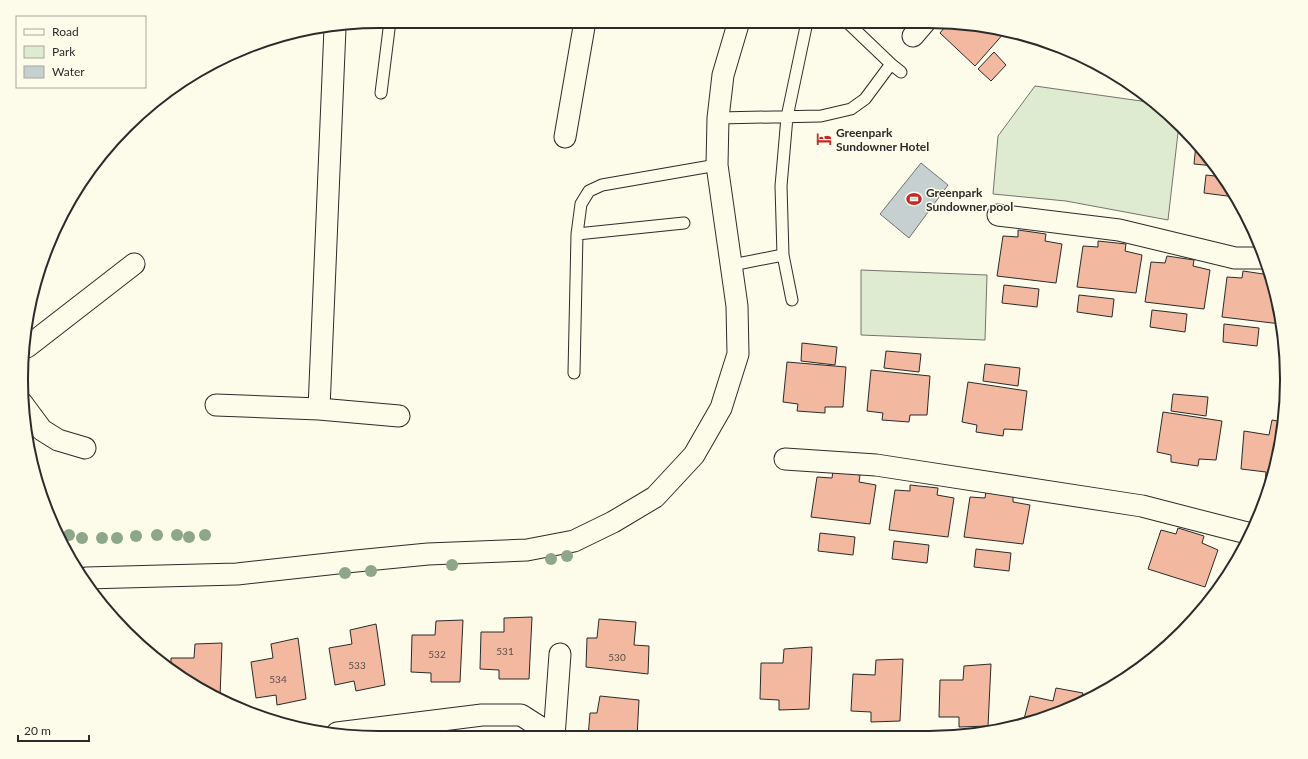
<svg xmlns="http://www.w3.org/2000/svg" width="1308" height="759" viewBox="0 0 1308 759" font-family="Lato,sans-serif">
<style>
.green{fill:#deebd1;stroke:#74746e}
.water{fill:#c7d0d0;stroke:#74746e}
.building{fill:#f2b8a0;stroke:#2b2b2b}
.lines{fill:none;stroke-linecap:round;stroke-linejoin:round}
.service-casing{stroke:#2b2b2b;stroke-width:13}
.minor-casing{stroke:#2b2b2b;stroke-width:23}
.service{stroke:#fdfbea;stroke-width:11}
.minor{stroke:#fdfbea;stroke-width:21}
.tree{fill:#8ea78a}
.labels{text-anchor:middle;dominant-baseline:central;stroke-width:3;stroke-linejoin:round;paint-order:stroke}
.number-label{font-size:10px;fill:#5d4e48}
.poi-label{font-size:12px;font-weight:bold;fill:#2b2b2b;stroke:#fdfbea;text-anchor:start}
.rim{fill:none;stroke:#2b2b2b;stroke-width:2}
</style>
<rect width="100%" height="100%" fill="#fdfbea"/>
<path class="green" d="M1035 86 1155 103 1179 124 1168 220 1066 201 993 194 998 136Z
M861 270 987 275 985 340 861 335Z"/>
<path class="water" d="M921 163 948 185 909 238 880 214Z"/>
<path class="building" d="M949 22H952L1005 32 975 66 940 33Z
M994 52 1006 65 991 81 978 69Z
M1090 63 1102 69 1090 67Z
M1111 73 1127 81 1128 82 1110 78Z
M1196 144 1215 166 1194 164Z
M1206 175 1224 177 1235 197 1204 193Z
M1018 230 1046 234 1045 241 1062 244 1056 283 997 276 1003 236 1018 237Z
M1098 241 1126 244 1125 251 1142 255 1136 293 1077 287 1083 246 1098 247Z
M1167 256 1194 260 1193 266 1210 270 1204 309 1145 302 1151 262 1165 263Z
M1243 271 1270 275V282H1272L1280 309 1281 324 1222 317 1227 277 1242 278Z
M1004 285 1039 289 1037 307 1002 303Z
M1079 295 1114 299 1112 317 1077 312Z
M1152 310 1187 314 1185 332 1150 327Z
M1224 324 1259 328 1257 346 1223 342Z
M802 343 837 347 835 365 801 361Z
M886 351 921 354 919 372 884 368Z
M787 362 846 367 843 407H825V413L797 411 798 404 783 402Z
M985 364 1020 368 1018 386 983 381Z
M871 370 930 376 927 415H910L909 422 882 420 883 413 867 411Z
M968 382 1027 391 1022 430 1004 429 1003 436 976 432 977 425 962 422Z
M1173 394 1208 397 1206 416 1171 411Z
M1163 412 1222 421 1216 460 1199 459 1198 466 1171 462V455L1157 452Z
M1272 420 1283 422 1280 449 1270 483 1265 482 1266 472 1241 469 1244 431 1269 435Z
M833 471 860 475 859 482 876 485 870 524 811 517 817 477 832 478Z
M910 485 938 488 937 495 954 498 948 537 889 530 895 490 910 491Z
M986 491 1013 495V502L1030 505 1023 544 964 537 970 497 985 498Z
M1178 528 1204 536 1202 543 1218 550 1205 587 1148 569 1161 530 1176 534Z
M820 533 855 537 853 555 818 551Z
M894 541 929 545 927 563 892 559Z
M976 549 1011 553 1009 571 974 567Z
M532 617 529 679H499V670L480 669 481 632H504V618Z
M599 619 636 622 634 645 649 646 648 674 586 667 587 638H597Z
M463 620 460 682H431V673L411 672 412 635H435L436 621Z
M376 624 385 685 356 691 354 681 335 685 329 648 352 644 350 630Z
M298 638 306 699 277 705 276 695 256 698 251 662 273 658 271 644Z
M222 643 220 697 181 678 171 669V658H194L195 644Z
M812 647 809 709 779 710V700L760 699 761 663H783L784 649Z
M903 659 900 721 871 722V712L851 711 853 674 875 675 876 660Z
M991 664 988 726 959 727V717H939L940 680H963L964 666Z
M1056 688 1083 693 1080 702 1044 719 1023 723 1030 696 1053 701Z
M600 696 639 700 637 737H588L590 713H597Z"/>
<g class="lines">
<g class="service-casing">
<path id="service" d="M847 22 891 64
M381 93 390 21
M718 118 821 116 851 109 865 99 891 64 901 72
M577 234 684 223
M732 265 783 255
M792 300 783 255 781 186 787 117 807 22
M574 373 577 234 581 204 589 191 602 185 717 165"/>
</g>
<g class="minor-casing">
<path id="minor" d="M335 28 319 409 399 416
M913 36 925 22
M565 137 585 21
M998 215 1119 230 1235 258H1265
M27 347 134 264
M22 403 42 430 58 440 85 448
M216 405 319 409
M785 459 876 465 1142 506 1251 534
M86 578 237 574 356 561 428 554 527 550 574 541 613 522 655 497 694 455 721 408 738 354 737 306 717 165 718 118 723 75 739 21
M337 733 482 715H521L554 736
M554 737 560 654"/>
</g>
<use href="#service" class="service"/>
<use href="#minor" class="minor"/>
</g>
<g class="tree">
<circle cx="69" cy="535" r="6"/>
<circle cx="157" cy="535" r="6"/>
<circle cx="177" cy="535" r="6"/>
<circle cx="205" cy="535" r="6"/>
<circle cx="136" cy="536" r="6"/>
<circle cx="189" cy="537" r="6"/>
<circle cx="82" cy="538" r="6"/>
<circle cx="102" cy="538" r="6"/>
<circle cx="117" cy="538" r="6"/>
<circle cx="567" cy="556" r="6"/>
<circle cx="551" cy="559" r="6"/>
<circle cx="452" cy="565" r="6"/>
<circle cx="371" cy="571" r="6"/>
<circle cx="345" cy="573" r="6"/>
</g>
<defs>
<g id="hotel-bare" transform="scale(1.2)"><path d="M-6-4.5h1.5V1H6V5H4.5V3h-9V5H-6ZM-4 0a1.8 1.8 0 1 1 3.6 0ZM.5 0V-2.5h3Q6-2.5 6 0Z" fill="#c62828" stroke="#fdfbea" stroke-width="2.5" paint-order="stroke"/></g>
<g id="stadium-bare" transform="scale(1.2)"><path d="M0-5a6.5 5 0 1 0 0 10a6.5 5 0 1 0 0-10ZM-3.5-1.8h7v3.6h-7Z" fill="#c62828" stroke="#fdfbea" stroke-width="2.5" paint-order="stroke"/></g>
</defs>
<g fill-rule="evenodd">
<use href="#hotel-bare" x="824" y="139"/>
<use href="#stadium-bare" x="914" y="199"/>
</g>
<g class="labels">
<g class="number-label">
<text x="505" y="651">531</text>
<text x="437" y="654">532</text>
<text x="617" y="657">530</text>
<text x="357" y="665">533</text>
<text x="278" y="679">534</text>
</g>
<g class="poi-label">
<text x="836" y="132">Greenpark<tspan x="836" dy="14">Sundowner Hotel</tspan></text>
<text x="926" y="192">Greenpark<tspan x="926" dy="14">Sundowner pool</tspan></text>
</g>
</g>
<path d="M0 0H1308V759H0ZM379 28H929A351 351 0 0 1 1280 379V380A351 351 0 0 1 929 731H379A351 351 0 0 1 28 380V379A351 351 0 0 1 379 28Z" fill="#fdfbea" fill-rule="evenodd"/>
<path class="rim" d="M379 28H929A351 351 0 0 1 1280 379V380A351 351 0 0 1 929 731H379A351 351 0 0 1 28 380V379A351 351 0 0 1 379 28Z"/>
<rect x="16" y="16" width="130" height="72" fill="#fdfbea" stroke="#a9a89e"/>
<rect x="24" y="29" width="20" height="6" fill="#fdfbea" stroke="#a9a89e"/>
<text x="52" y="36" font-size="12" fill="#2b2b2b">Road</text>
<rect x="24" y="46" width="20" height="12" fill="#deebd1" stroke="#a9a89e"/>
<text x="52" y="56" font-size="12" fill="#2b2b2b">Park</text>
<rect x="24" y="66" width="20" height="12" fill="#c7d0d0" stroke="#a9a89e"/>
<text x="52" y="76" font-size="12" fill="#2b2b2b">Water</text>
<path d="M18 735v6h71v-6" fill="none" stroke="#2b2b2b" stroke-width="2"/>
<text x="24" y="735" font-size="12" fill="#2b2b2b" stroke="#fdfbea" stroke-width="3" paint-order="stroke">20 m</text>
</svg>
